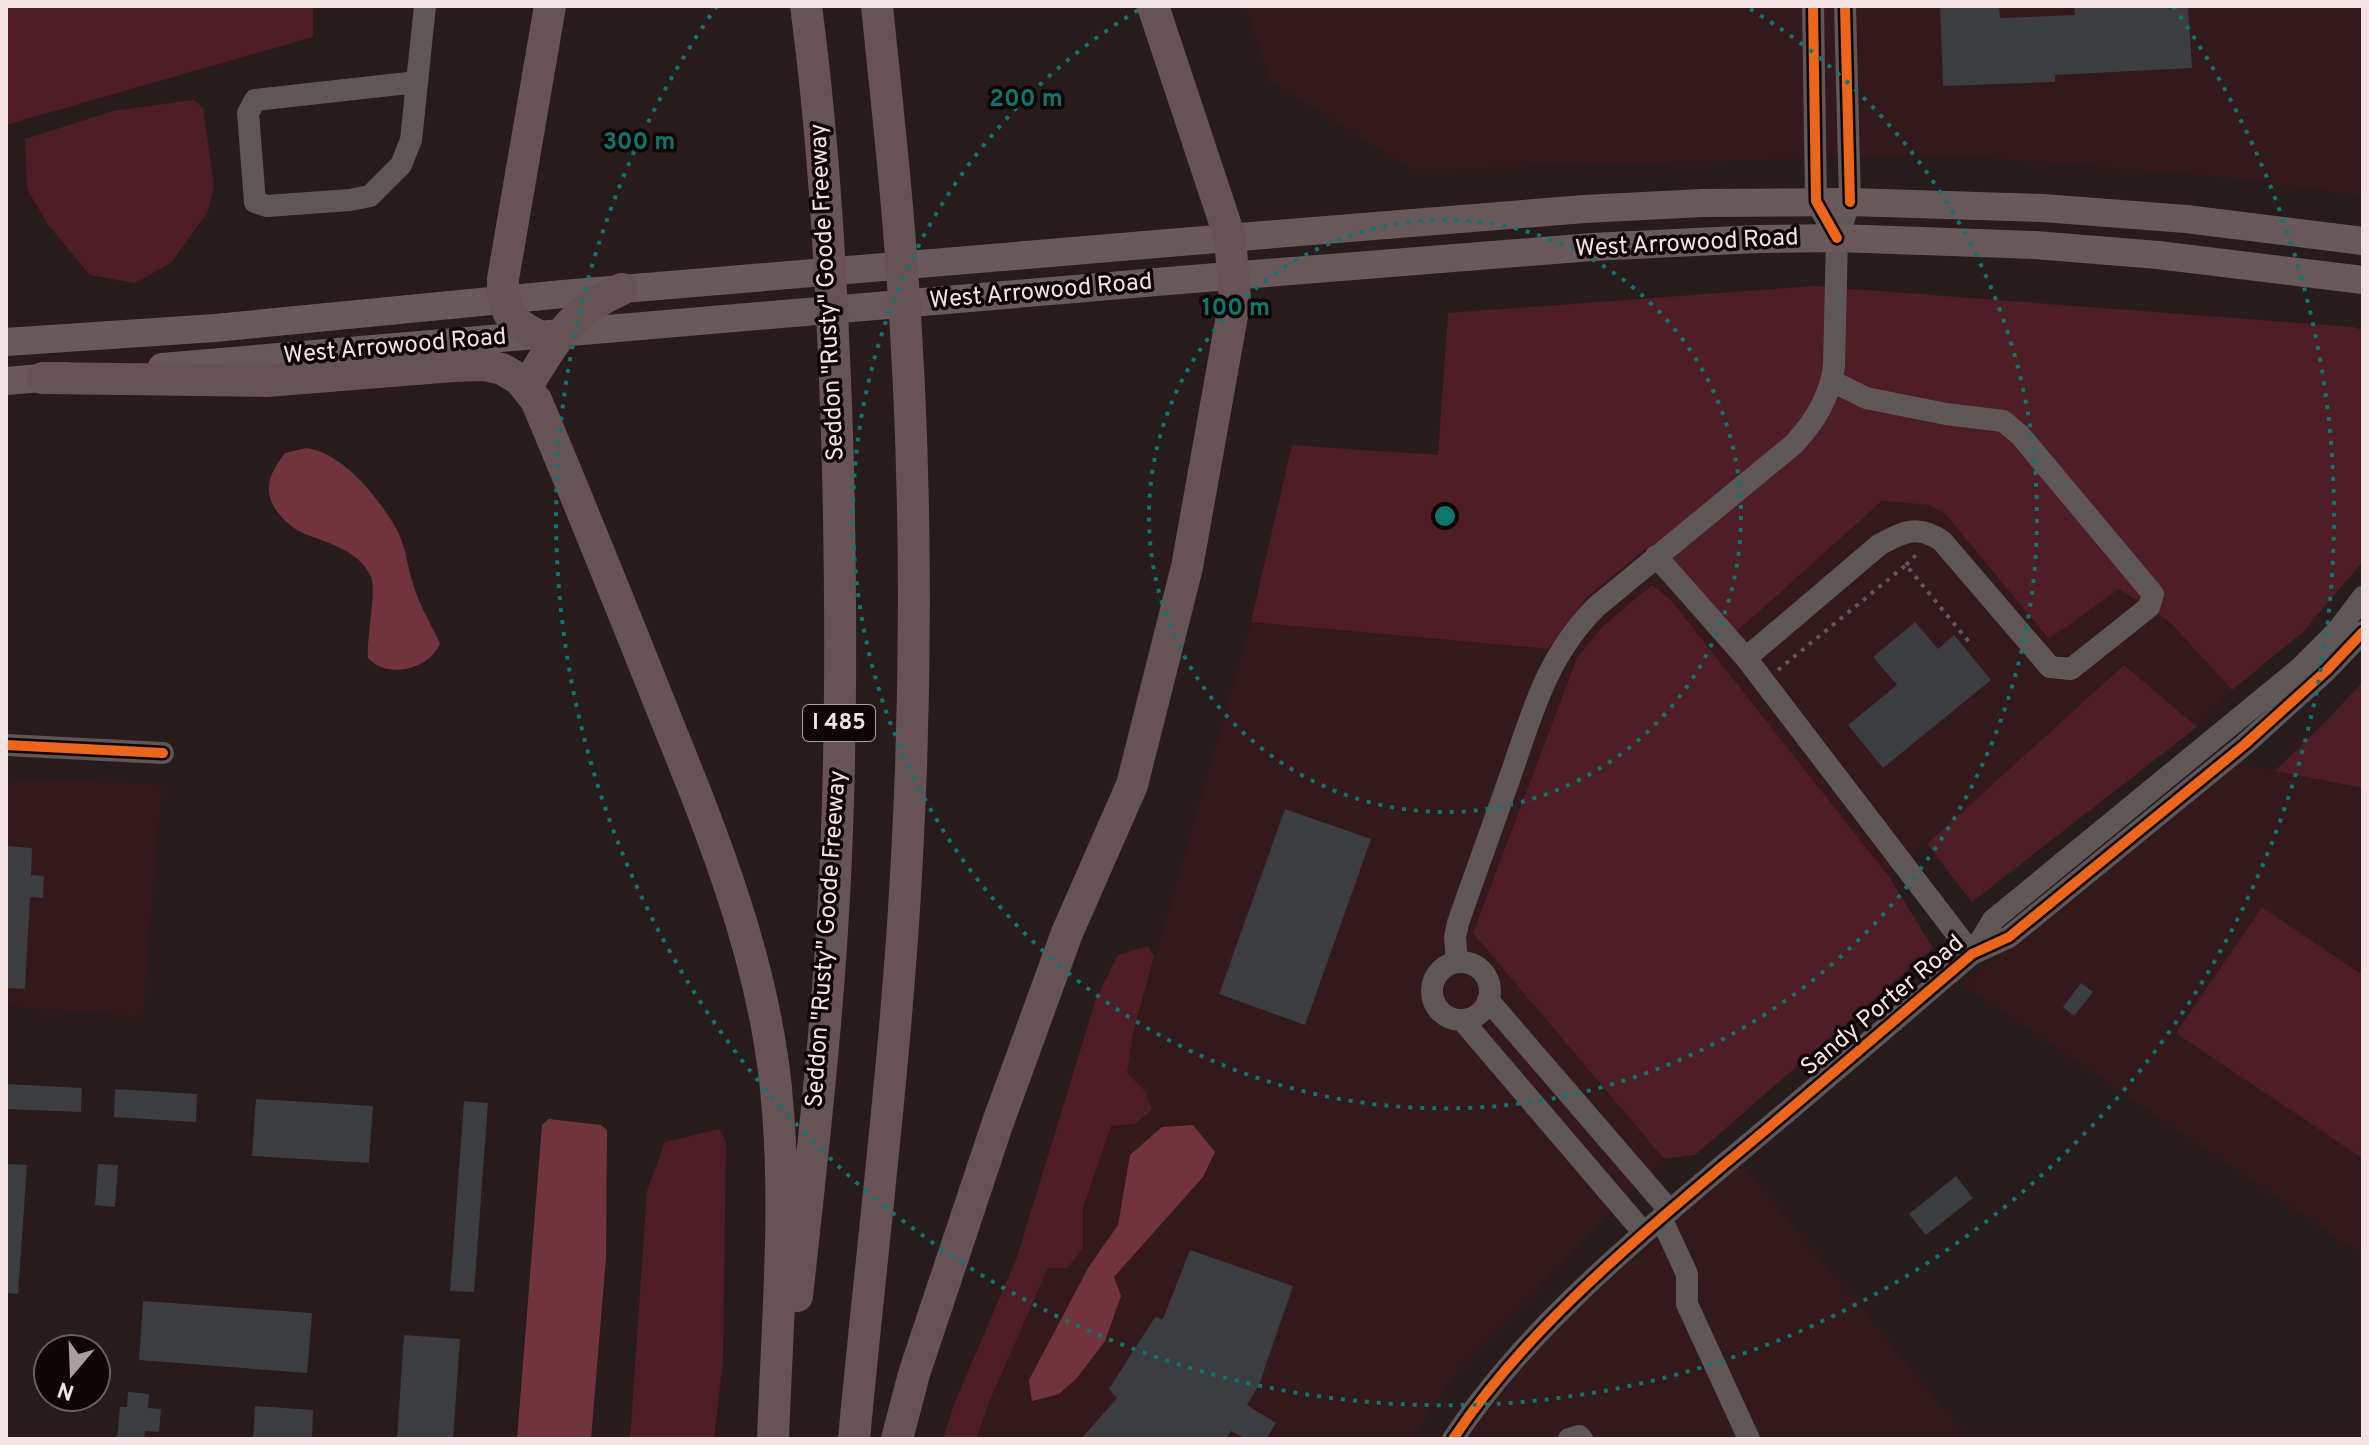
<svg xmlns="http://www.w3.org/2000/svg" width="2369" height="1445" viewBox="0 0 2369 1445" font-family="Overpass,sans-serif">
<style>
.built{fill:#33181c}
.green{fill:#4e1d26}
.water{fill:#71343e}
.building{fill:#3b3d40}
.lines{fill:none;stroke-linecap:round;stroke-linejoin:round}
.path{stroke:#625758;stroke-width:4;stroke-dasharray:4 6;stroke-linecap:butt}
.minor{stroke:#5f5657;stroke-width:22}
.major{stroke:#6a595c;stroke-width:28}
.highway{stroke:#675256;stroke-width:32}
.cycleway-casing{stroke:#0e0506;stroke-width:15}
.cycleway{stroke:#eb651d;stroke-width:10}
.ring{fill:none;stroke:#0f766e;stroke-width:4;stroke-dasharray:4 8}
.labels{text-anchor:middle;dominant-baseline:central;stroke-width:7;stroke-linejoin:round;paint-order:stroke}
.shield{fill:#0e0506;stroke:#aea0a1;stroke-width:2}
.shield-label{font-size:22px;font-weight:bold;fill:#f3e3e4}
.street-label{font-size:24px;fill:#f3e3e4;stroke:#0e0506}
.centre{fill:#0f766e;stroke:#0e0506;stroke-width:4}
.ring-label{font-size:24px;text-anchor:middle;font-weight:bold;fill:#0f766e;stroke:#0e0506;stroke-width:7;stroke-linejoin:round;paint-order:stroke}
</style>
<rect width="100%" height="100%" fill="#271b1c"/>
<path class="built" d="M1245 6H2363V196L2222 177 2000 159 1889 156 1413 170 1271 82Z
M1882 501 1930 505 1946 515 2049 639 2119 588 2170 622 2232 690 2197 727 2124 665 1890 878 1671 600 1652 585 1473 933 1664 1159 1456 1373 1412 1439H976L990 1400 1048 1267 1083 1248V1208L1111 1125 1135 1124 1145 1091 1127 1073 1133 1035 1251 622 1548 649 1588 596 1647 548 1733 635Z
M2232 762 2363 788V1256L1962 984Z
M6 777 162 785 143 1017 6 1006Z
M1742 1163 1969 1439H1465L1549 1335Z"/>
<path class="green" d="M6 6H313V37L6 125Z
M194 100 203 108 214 187 208 211 171 263 135 283 90 275 49 226 27 189 25 139 113 111Z
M1813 286 2353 327 2363 330V561L2303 632 2232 690 2170 622 2119 589 2049 639 1946 515 1930 505 1882 501 1733 635 1647 548 1588 596 1548 649 1251 622 1292 445 1438 455 1448 313Z
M1652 585 1671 600 1890 878 1933 948 1695 1155 1664 1159 1473 933 1577 658 1602 627Z
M2124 665 2197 727 1972 902 1927 844Z
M2363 682V788L2275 771 2325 722Z
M2262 907 2363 975V1159L2176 1033Z
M1148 946 1154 956 1133 1034 1127 1073 1145 1091 1152 1109 1135 1124 1111 1126 1083 1208V1248L1067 1268H1048L990 1400 976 1439H943L954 1404 1017 1257 1096 999 1118 955Z
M719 1129 726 1142 723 1360 714 1439H630L647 1191 665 1142Z"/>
<path class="water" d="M306 448C342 452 378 497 396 528 405 544 407 563 412 581 418 602 430 623 440 643 431 669 387 680 368 658 366 638 377 592 371 577 360 551 328 543 305 534 288 527 267 506 269 487 269 474 278 463 285 453Z
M549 1119 601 1125 607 1130 606 1258 591 1439H517L542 1125Z
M1193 1125 1215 1152 1203 1177 1114 1277 1121 1296 1105 1341 1077 1378 1059 1394 1032 1401 1029 1380 1088 1268 1118 1225 1130 1155 1162 1127Z"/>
<path class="building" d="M1940 6H1999L2000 18 2075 15 2074 6H2188L2192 68 2055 75V82L1943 86Z
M1915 622 1938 649 1954 635 1991 680 1883 768 1848 725 1897 685 1873 657Z
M1285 809 1371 839 1305 1025 1219 994Z
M6 846 32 848 31 875 44 876 43 898 30 897 25 989 6 988Z
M2081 983 2093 992 2074 1016 2063 1007Z
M6 1084 82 1088 81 1112 6 1109Z
M115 1089 197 1094 196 1122 114 1117Z
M256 1099 373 1106 369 1163 252 1156Z
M464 1101 488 1103 474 1292 450 1291Z
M6 1164 27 1165 18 1294 6 1293Z
M98 1164 118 1165 115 1207 95 1205Z
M1956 1176 1973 1198 1926 1235 1909 1214Z
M1190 1250 1293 1286 1259 1385 1247 1405 1276 1423 1266 1439H1246L1231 1431 1226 1439H1081L1117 1398 1109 1389 1155 1317 1163 1319Z
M143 1301 312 1313 307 1373 139 1360Z
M404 1335 460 1339 453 1439H397Z
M128 1392 149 1394 148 1408 161 1409 159 1432 145 1431 144 1439H117L120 1407H127Z
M255 1406 313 1410 312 1439H253Z"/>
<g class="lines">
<path class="path" d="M1906 565 1918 553
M1778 670 1906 565 1969 642"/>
<path class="minor" d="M1813 6 1816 201 1837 238
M417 82 255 100 248 113 255 202 267 206 350 200 370 196 401 165 411 140 425 6
M1656 556 1746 658 1972 954
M1746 658 1879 545C1903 532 1917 524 1942 541L2050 667 2071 669 2149 607 2153 594 2020 435 2003 421 1946 414 1866 398 1832 381
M6 745 163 753
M1973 953 1993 920 2299 669 2338 630 2363 597
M1432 991a29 29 0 1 1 58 0a29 29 0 1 1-58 0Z
M1457 962 1455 937 1458 923C1475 874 1493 825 1510 777 1532 713 1547 656 1596 607L1794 444C1815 421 1830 397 1834 366L1837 238 1850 202 1845 6
M1488 1000 1670 1211
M1463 1021 1644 1233
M1661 1218 1687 1274V1304L1749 1439
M1453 1439C1525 1331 1628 1246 1726 1163 1809 1094 1890 1024 1972 954L2009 937 2244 745 2327 670 2363 632
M1569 1439 1579 1436 1582 1439"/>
<path class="major" d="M6 342 215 328 563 294 1252 236 1584 209 1703 203 1850 202 2043 208 2186 219 2363 241
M162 367 1180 280 1592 247 1758 239 1837 238 2035 245 2158 255 2363 280
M6 381 65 376"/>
<path class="highway" d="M535 334C508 320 502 309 503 279L550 6
M43 378 266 381 453 366 484 365 502 369 519 379 536 400C580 504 622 609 664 714 713 835 763 958 776 1089 788 1204 777 1323 773 1439
M527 386C556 339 570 312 622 289
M797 1296C813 1149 830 1003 836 856 842 715 841 574 837 433 832 291 825 148 806 6
M854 1439C872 1245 897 1052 907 857 918 653 916 447 900 243 894 164 885 85 877 6
M897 1439 914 1374 997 1125 1067 933 1132 785 1187 567 1235 299 1230 238 1153 6"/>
<g class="cycleway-casing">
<path id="cycleway" d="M1813 6 1816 201 1837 238
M1845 6 1850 202
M6 745 163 753
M1453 1439C1525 1331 1628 1246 1726 1163 1809 1094 1890 1024 1972 954L2009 937 2244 745 2327 670 2363 632"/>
</g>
<use href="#cycleway" class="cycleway"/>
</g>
<g class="ring">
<circle cx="1445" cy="516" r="296"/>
<path d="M1750 9A592 592 0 1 1 1140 9"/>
<path d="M2173 6A889 889 0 1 1 717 6"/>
</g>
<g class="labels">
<rect class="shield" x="803" y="705" width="72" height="36" rx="6"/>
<g class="shield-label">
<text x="839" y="723">I 485</text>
</g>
<g class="street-label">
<text transform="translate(1687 244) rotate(-3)">West Arrowood Road</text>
<text transform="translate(828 292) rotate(-93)">Seddon "Rusty" Goode Freeway</text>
<text transform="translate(1041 292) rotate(-5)">West Arrowood Road</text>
<text transform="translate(395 347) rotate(-5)">West Arrowood Road</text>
<text transform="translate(827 939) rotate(-86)">Seddon "Rusty" Goode Freeway</text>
<text transform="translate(1883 1006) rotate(-40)">Sandy Porter Road</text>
</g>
</g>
<circle cx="1445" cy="516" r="12" class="centre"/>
<g class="ring-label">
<text x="1026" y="106">200 m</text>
<text x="639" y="149">300 m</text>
<text x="1236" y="315">100 m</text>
</g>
<rect width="2369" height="1445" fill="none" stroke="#f3e3e4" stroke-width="16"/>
<g transform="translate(72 1373) rotate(199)"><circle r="38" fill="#0e0506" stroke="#6a5e5f" stroke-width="2"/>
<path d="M0-6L14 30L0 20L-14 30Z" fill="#ac9d9e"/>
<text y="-12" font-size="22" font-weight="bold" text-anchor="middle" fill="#f3e3e4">N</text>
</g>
</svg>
